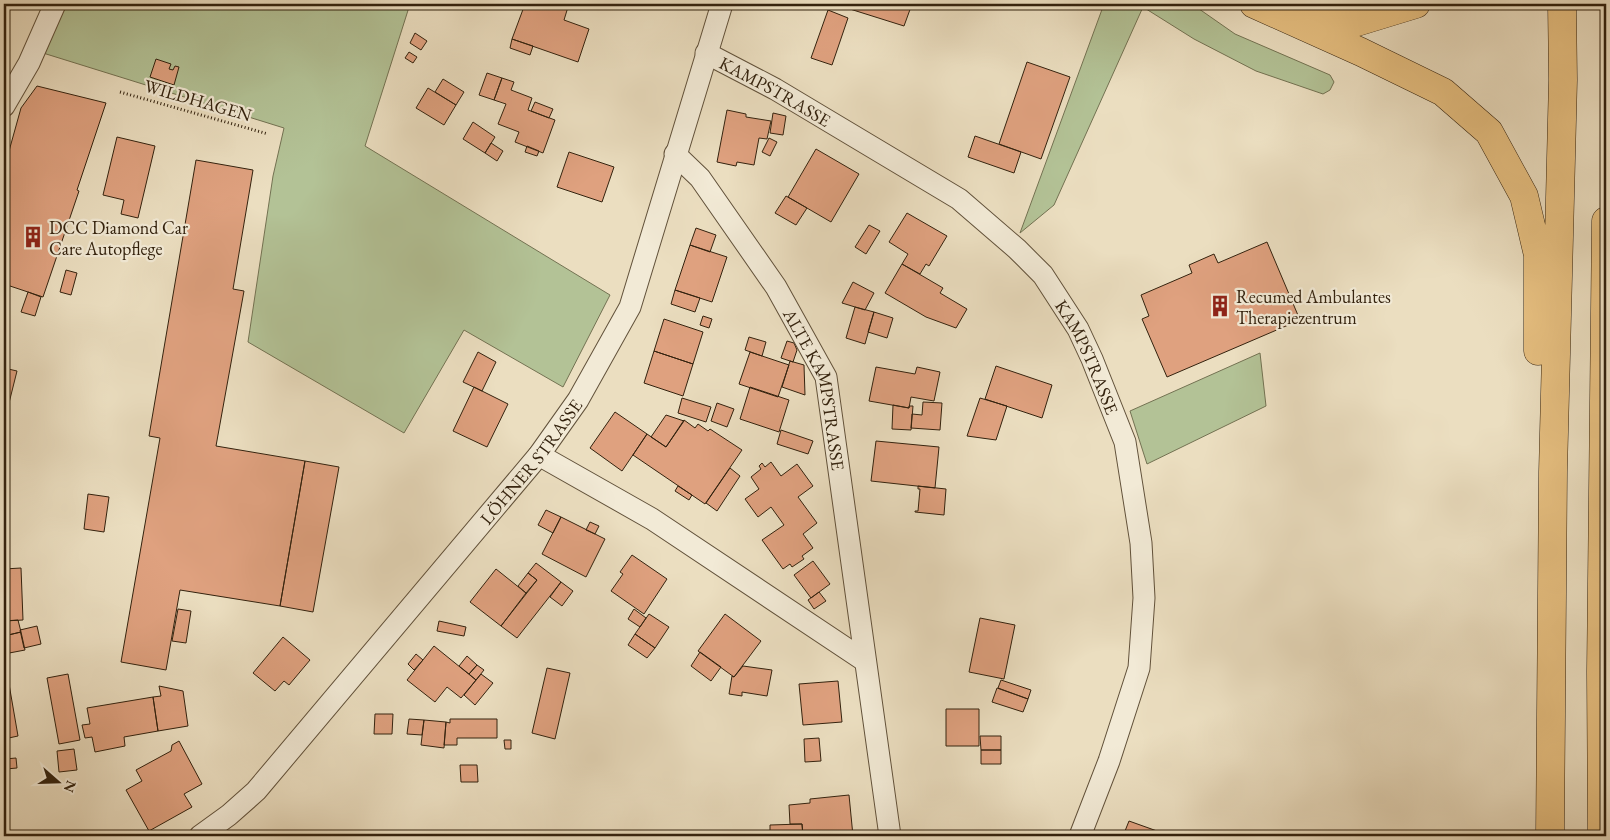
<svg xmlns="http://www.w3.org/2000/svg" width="1610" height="840" viewBox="0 0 1610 840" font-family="'EB Garamond',serif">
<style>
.green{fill:#b3c296;stroke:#737252}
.building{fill:#dfa17f;stroke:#33220e}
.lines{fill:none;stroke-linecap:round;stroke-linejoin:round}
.minor-casing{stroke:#61513a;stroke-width:23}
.trunk-casing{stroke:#33220e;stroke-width:29}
.path{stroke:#33220e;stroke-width:3;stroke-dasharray:1 2.5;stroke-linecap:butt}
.minor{stroke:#f2ead6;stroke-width:21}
.trunk{stroke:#e6bf80;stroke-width:28}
.labels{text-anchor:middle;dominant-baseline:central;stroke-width:4.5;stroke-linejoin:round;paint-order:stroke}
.street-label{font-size:18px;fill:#33220e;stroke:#f2ead6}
.poi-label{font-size:18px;fill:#33220e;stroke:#f2ead6;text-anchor:start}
</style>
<rect width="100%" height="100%" fill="#ebdec0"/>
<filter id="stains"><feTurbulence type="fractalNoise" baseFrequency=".004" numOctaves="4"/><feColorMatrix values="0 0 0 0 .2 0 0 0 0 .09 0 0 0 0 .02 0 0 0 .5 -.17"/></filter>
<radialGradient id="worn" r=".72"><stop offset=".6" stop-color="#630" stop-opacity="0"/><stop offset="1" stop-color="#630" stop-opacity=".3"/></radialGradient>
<path class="green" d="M67 4H410L365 146 610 295 563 387 464 330 404 433 248 342 273 176 284 128 43 53Z
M1104 4H1192L1235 34 1330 75 1334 82 1330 90 1323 94 1256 71 1194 39 1143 7 1054 205 1020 233Z
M1260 353 1266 406 1147 464 1130 411Z"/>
<path class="building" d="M525 4H558L568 7 564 20 589 29 578 62 512 39Z
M834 4H912L904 26Z
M828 10 848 18 832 65 811 58Z
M415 33 427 41 421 50 410 43Z
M512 39 533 46 530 55 510 48Z
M409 52 417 57 413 63 405 58Z
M156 59 171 64 169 69 173 70 175 66 179 67 174 85 150 77Z
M1027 62 1070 77 1041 159 999 144Z
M487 73 502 78 494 100 479 95Z
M502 78 514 82 511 90 532 98 528 110 555 120 543 153 515 142 519 132 498 124 506 104 494 100Z
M443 79 464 92 456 105 435 92Z
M37 86 106 103 77 190 79 191 43 297 4 284V169L21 108Z
M428 88 456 105 444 125 416 108Z
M535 102 553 109 549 118 531 111Z
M727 110 746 114V117L771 121 767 139 759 138 754 165 737 162 736 166 717 162Z
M773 113 786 116 783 135 770 133Z
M473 122 495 137 485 153 463 139Z
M975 136 1021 152 1014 173 968 157Z
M117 137 155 146 138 218 121 214 124 200 103 195Z
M769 138 777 142 770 156 762 152Z
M491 143 503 151 497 161 485 153Z
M527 146 539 151 537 156 525 152Z
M816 149 859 174 831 222 788 197Z
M569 152 614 167 602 202 557 187Z
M196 160 253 170 233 289 244 291 216 446 305 461 280 606 180 590 166 670 121 662 160 438 149 436Z
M786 196 807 208 796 225 775 213Z
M907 213 947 236 929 266 926 264 920 274 902 264 908 254 889 242Z
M869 225 880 231 866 254 855 247Z
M696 228 716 235 710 252 690 245Z
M1267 242 1300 320 1167 377 1142 319 1149 316 1141 295 1192 273 1189 265 1214 254 1218 263Z
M690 245 727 257 712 302 675 290Z
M902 264 943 288 940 293 967 309 956 328 926 317 885 293Z
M66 270 77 273 71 295 60 292Z
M853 282 874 293 865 310 842 303Z
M675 290 700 298 695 312 671 304Z
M28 292 41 297 35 316 21 312Z
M855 307 874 312 865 344 846 338Z
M874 312 893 318 887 338 868 332Z
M703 316 712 319 709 328 700 325Z
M664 319 703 332 693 364 654 351Z
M749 337 766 342 762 356 745 350Z
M787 341 794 343 797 350 793 362 781 358Z
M654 351 693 364 683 396 644 383Z
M478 352 496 362 482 391 463 382Z
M750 352 789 365 778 397 739 384Z
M790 361 804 365 805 395 782 387Z
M996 366 1052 385 1042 418 985 399Z
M876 367 915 374 917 367 940 372 934 401 911 397 909 408 869 401Z
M4 368 17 371 4 423Z
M474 387 508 404 487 447 453 431Z
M750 387 789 400 779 432 740 419Z
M682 398 711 407 706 422 678 413Z
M980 398 1007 406 996 440 967 436Z
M923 402 942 403 940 430 911 428 912 414 922 415Z
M717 403 734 409 727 427 711 421Z
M893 405 909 408V406H913L911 430 892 429Z
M615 412 647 434 622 471 590 448Z
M666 415 684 421 666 447 651 437Z
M684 420 695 428 698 424 708 431 710 429 742 450 705 504 633 455 647 434 666 447Z
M781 430 813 441 808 454 777 444Z
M876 441 939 447 935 488 871 481Z
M305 461 339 467 313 612 280 606Z
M771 462 781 476 797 464 813 486 798 497 817 523 803 534 813 548 802 556 804 559 792 567 790 564 783 569 762 540 784 525 771 507 758 517 745 499 759 489 751 477 761 469 759 466 762 463 765 467Z
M730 468 740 476 717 511 706 503Z
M678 486 692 495 689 500 675 491Z
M918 486 946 489 944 515 915 512V511H918L920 489H918Z
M88 494 109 497 104 532 84 529Z
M546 510 561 517 553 533 538 525Z
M561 517 605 539 586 577 542 554Z
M590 522 599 526 595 534 586 530Z
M632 555 667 579 644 614 611 591 623 574 620 572Z
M813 561 830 584 811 598 794 575Z
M536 563 561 582 517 638 501 626 537 580 528 573Z
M21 568 23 620 4 621V569Z
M496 569 526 593 501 626 470 602Z
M528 573 537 580 526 593 518 586Z
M561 582 573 591 562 606 550 597Z
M819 592 826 601 814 609 808 600Z
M178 609 191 611 186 643 172 641Z
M634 609 646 618 640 627 628 619Z
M649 614 669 627 655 648 635 634Z
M725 614 761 641 734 677 698 651Z
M980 618 1015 625 1004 679 969 672Z
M18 620 21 632 4 636V621Z
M439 621 466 627 464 636 437 631Z
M37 626 41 644 24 648 20 630Z
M21 632 25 650 4 654V636Z
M635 634 655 648 647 658 628 645Z
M283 637 310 660 289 685 284 681 275 691 253 673Z
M434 646 476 680 461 698 447 687 435 702 407 680Z
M700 652 721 667 711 681 691 666Z
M416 654 423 660 414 670 408 664Z
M467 656 477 665 469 674 459 666Z
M4 661H5L18 736 4 739Z
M477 665 484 670 476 680 469 674Z
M743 666 772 670 767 696 742 692V696L729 694 732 676 734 677Z
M547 668 570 673 555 739 532 733Z
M68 674 80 740 59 744 47 678Z
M481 674 493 683 475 705 464 695Z
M1001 680 1031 690 1028 699 998 688Z
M838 681 842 722 803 725 799 684Z
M159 686 183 691 188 726 158 731 153 697 161 696Z
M997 688 1028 699 1023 712 992 702Z
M153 697 158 731 124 737 125 746 95 752 92 737 85 738 82 725 90 724 87 708Z
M946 709H979V746H946Z
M375 714H393L392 734H374Z
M409 719 424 720 422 735 407 734Z
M450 719H497V738H457V745H444L446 722 450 723Z
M424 720 446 722 444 748 421 745Z
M980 736H1001V750H981Z
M819 738 821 761 805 762 804 739Z
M504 740H511V749H505Z
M179 741 202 784 184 794 192 807 149 831 126 790 142 781 136 770 171 751 172 745Z
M74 749 77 770 59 772 57 751Z
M981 750H1001V764H981Z
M16 758 17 768 6 769 5 759Z
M460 765H477L478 782H461Z
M849 795 853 836H803L802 824H790L789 805 810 803V799Z
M1129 821 1171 836H1123Z
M6 824 8 836H4V825Z
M802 824 803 836H770V825Z
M699 834 712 835V836H698Z"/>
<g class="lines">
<g class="minor-casing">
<g id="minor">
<path id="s1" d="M706 53 775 89 959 199 1017 249 1043 275 1078 329 1092 359 1125 442 1141 543 1144 598 1139 668 1109 761 1080 836"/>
<path d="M4 106 29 63 55 4"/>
<path id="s2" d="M675 154 700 178 776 287 826 377 890 836"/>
<path d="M539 455 652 519 865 661"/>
<path id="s3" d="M200 836 229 815 256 791 539 455 578 400 630 307 722 4"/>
</g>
</g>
<g class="trunk-casing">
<path id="trunk" d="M1254 4 1361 52 1443 92 1489 132 1524 196 1538 255V351
M1303 16 1317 19 1357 22 1416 4
M1550 836 1553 472 1563 80 1562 4
M1602 836 1601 672 1606 221"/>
</g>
<path class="path" d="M120 92 268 134"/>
<use href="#minor" class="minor"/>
<use href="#trunk" class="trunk"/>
</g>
<defs>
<g id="building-bare" transform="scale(1.725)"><path d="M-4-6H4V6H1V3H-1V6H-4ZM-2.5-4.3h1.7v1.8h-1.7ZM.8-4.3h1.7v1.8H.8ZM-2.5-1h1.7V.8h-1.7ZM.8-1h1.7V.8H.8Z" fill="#8f2418" stroke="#f2ead6" stroke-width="2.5" paint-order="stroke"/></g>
</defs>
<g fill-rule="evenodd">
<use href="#building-bare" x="33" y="237"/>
<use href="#building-bare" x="1220" y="306"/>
</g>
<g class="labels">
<g class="street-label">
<text stroke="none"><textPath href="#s1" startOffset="79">KAMPSTRASSE</textPath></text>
<text transform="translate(198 100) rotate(16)">WILDHAGEN</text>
<text stroke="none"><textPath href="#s1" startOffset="499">KAMPSTRASSE</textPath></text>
<text stroke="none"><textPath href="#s2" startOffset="279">ALTE KAMPSTRASSE</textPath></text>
<text stroke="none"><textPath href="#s3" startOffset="501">LÖHNER STRASSE</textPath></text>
</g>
<g class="poi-label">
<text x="49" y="227">DCC Diamond Car<tspan x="49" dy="21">Care Autopflege</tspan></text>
<text x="1236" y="296">Recumed Ambulantes<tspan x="1236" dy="21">Therapiezentrum</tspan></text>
</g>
</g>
<rect width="1610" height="840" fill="none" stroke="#ebdec0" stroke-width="20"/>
<rect x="5" y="5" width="1600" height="830" fill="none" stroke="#33220e" stroke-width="2.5"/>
<rect x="10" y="10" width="1590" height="820" fill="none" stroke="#33220e"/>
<g transform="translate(58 782) rotate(110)" stroke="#f2ead6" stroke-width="4" paint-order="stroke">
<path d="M0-4L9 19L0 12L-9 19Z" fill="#33220e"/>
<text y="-8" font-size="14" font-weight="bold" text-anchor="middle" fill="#33220e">N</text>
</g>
<rect width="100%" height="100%" filter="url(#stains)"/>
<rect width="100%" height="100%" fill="url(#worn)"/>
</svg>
